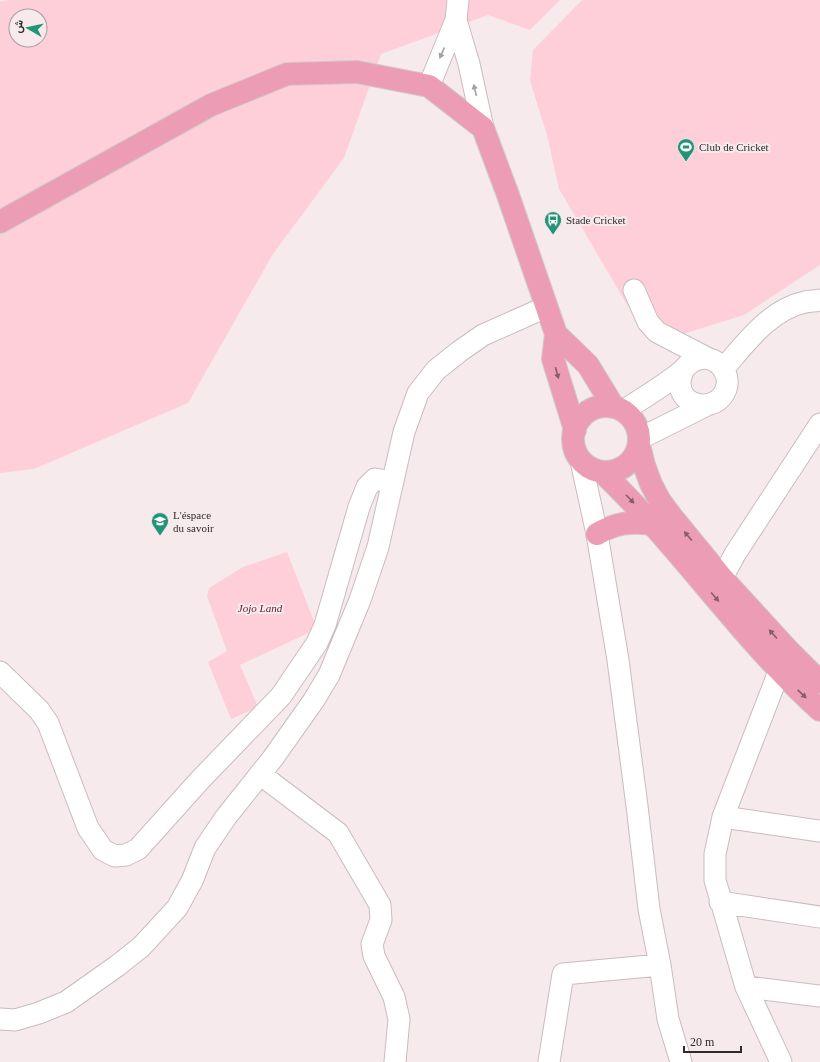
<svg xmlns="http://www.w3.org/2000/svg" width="820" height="1062" viewBox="0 0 820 1062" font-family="'Times New Roman',Vazirmatn,serif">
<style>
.green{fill:#ffcfd9;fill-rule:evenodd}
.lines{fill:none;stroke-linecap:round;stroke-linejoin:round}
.minor-casing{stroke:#c9bcbf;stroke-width:23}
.major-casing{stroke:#cdcccc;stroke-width:24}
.minor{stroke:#fff;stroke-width:21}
.major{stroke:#ec9db5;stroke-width:22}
.oneway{fill:#a19fa0}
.oneway2{fill:#845e69}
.labels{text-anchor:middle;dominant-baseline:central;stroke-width:4;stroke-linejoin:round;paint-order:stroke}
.poi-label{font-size:11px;fill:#2f2a2b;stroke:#f7eaec;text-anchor:start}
.park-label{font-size:11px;font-style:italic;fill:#611a32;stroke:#f7eaec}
</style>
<rect width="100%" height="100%" fill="#f7eaec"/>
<path class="green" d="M8 0H560L530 30 488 15 381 54 344 158 273 254 188 403 34 469 0 473V2ZM16 16H40V40H16Z
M582 0H820V265L744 315 673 337 642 330 559 189 547 135 530 81 533 50Z
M287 552 317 629 240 665 258 707 231 719 208 662 227 651 207 596 209 588 243 567Z"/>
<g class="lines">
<g class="minor-casing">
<path id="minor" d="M456 20 469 64 483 128
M429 86 456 20 458 0
M634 290 648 322 657 332 707 358
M723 369C746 343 769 310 805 302 809 301 815 301 820 300
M624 410C636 403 648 395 660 387 667 382 675 377 682 371 687 366 691 360 699 359 707 357 715 360 721 366 726 372 729 381 726 389 717 414 679 408 680 382 680 378 682 374 683 370
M639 439 705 406
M581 461 597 534 618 660 637 806 649 909 660 965 668 1019 681 1062
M722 578 735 554 820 424
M0 672 39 710 48 723 88 828 103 850 115 856 126 855 138 849 200 780 281 696 317 643 325 625 359 507 367 487 375 479 393 482
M260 774 338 833 380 905 381 920 372 944 374 956 394 997 399 1019 395 1062
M723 817 820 831
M720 902 820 917
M746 987 820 996
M0 1019 15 1020 39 1013 66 1002 117 966 141 947 177 908 192 881 205 848 226 817 273 758 314 700 329 675 360 600 378 547 404 432 418 393 436 370 460 351 483 335 546 307
M549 1062 563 974 660 965
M781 1062 746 987 715 880V854L723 817 785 656"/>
</g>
<g class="major-casing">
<path id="major" d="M0 222 211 105 287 74 357 72 429 86 483 128 508 195 556 334 553 359 575 430
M556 334 588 365 613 406
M573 439a33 33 0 1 1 66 0a33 33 0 1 1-66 0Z
M639 445 644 465 651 484 660 501 672 517 722 578 788 650 820 682
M602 472C680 546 740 638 820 710
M597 534C615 523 631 521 651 524"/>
</g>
<use href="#minor" class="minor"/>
<use href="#major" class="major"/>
</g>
<defs><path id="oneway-solid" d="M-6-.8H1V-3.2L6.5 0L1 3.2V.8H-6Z"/></defs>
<g class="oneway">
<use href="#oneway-solid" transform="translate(442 53) rotate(114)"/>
<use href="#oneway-solid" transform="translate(475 90) rotate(-103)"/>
</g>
<g class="oneway2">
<use href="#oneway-solid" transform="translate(557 373) rotate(75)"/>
<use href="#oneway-solid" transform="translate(630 499) rotate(46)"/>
<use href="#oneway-solid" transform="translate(688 536) rotate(-130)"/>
<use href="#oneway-solid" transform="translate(715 597) rotate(49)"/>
<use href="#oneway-solid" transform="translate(773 634) rotate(-132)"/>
<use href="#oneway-solid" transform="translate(802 694) rotate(43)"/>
</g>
<defs>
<g id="stadium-pin" transform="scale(0.9)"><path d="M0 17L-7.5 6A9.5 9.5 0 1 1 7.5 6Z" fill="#239475" stroke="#f7eaec"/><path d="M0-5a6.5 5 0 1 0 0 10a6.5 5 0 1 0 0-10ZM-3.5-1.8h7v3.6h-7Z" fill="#fff"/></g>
<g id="bus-pin" transform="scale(0.9)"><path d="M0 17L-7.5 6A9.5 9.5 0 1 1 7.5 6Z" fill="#239475" stroke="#f7eaec"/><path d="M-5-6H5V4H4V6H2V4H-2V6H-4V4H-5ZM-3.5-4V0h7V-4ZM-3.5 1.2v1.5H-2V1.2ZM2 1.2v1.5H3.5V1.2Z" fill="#fff"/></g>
<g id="school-pin" transform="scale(0.9)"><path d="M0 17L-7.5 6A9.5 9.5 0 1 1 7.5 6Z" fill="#239475" stroke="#f7eaec"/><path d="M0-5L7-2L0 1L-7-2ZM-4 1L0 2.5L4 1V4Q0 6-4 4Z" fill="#fff"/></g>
</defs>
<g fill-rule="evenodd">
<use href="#stadium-pin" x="686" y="147"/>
<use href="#bus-pin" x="553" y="220"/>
<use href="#school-pin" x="160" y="521"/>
</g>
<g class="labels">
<g class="poi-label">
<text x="699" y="147">Club de Cricket</text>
<text x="566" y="220">Stade Cricket</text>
<text x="173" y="515">L'éspace<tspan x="173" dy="13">du savoir</tspan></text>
</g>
<g class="park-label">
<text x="260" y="608">Jojo Land</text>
</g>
</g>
<g transform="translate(28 28) rotate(279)"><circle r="19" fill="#f7eaec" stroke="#a79d9f"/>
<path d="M0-3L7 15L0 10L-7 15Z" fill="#239475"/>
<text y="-6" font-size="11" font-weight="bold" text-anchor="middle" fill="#2f2a2b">ش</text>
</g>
<path d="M684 1046v6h57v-6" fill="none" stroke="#2f2a2b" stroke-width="2"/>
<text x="690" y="1046" font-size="12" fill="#2f2a2b" stroke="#f7eaec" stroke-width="3" paint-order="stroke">20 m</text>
</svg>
